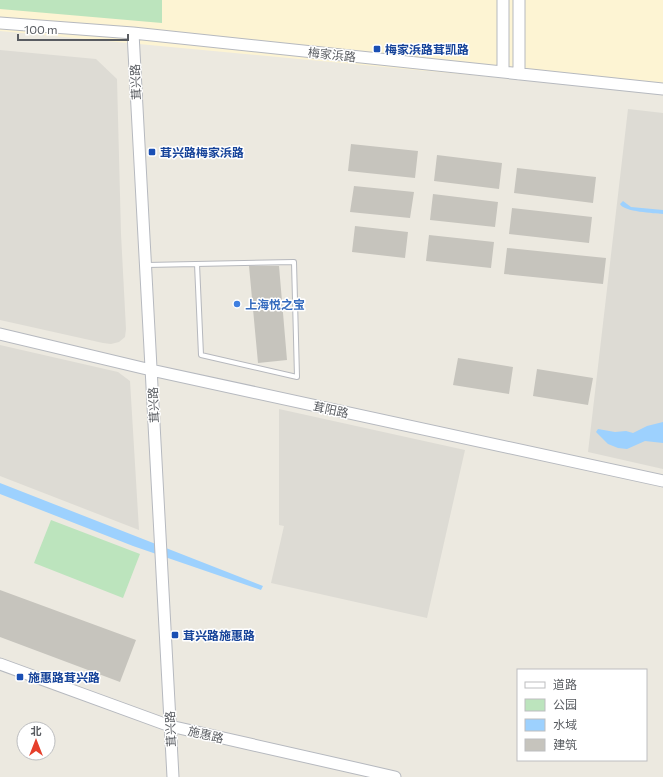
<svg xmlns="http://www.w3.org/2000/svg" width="663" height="777" viewBox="0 0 663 777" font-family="Commissioner,'Noto Sans SC',sans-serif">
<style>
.commercial{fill:#fdf4d3}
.industrial{fill:#dddbd4}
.green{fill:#bce4bd}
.water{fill:#9dd1fe}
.building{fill:#c6c4bd}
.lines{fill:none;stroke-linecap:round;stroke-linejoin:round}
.lane-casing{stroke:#b6b8bd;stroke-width:6}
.secondary-casing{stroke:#b6b9bf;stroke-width:13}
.lane{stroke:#fff;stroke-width:4}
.secondary{stroke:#fff;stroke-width:11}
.transit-dot{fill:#1a4fb4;stroke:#fff;stroke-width:1.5}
.shop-dot{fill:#3f7fe0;stroke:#fff;stroke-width:1.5}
.labels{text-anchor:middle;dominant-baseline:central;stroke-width:3;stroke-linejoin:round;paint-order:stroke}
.transit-label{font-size:12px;font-weight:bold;fill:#164399;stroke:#fff;text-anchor:start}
.street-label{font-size:12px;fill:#595c61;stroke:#fff}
.shop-label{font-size:12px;font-weight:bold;fill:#366cbe;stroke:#fff;text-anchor:start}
</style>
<rect width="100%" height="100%" fill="#ece9e0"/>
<path class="commercial" d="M0 0H663V93L0 31Z"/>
<path class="industrial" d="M0 50 96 59 117 79 121 234 126 329 125 337 119 342 111 344 103 343 0 320Z
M628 109 663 113V469L588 452Z
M0 345 118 372 130 381 139 530 0 476Z
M279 409 465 450 427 618 271 583 284 526 279 525Z"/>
<path class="green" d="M0 0H162V23L0 9Z
M51 520 140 554 123 598 34 563Z"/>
<path class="water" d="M623 201 631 207 663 210V214C654 213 624 212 620 204Z
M663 422V443L645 441 627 449 618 448 608 444 596 432 598 429 615 432 626 431 633 433 647 426Z
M0 483 263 586 261 590 133 546 0 494Z"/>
<path class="building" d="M351 144 418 151 415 178 348 171Z
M437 155 502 163 499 189 434 181Z
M517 168 596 177 593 203 514 193Z
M354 186 414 192 410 218 350 212Z
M433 194 498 202 495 227 430 220Z
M512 208 592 217 589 243 509 234Z
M355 226 408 232 405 258 352 252Z
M429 235 494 242 491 268 426 261Z
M507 248 606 258 603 284 504 274Z
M249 266H279L287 360 258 363Z
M458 358 513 367 509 394 453 385Z
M537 369 593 378 588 405 533 396Z
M0 590 136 640 120 682 0 637Z"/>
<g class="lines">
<g class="lane-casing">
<path id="lane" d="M147 265 294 262 297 377 201 355 197 264"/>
</g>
<g class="secondary-casing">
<path id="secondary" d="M503 0V72
M0 23 133 33 663 89
M133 33 173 777
M519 74V0
M0 334 151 370 663 481
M0 664 170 726 395 777"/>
</g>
<use href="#lane" class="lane"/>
<use href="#secondary" class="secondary"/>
</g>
<g class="transit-dot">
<rect x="373" y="45" width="8" height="8" rx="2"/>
<rect x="148" y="148" width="8" height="8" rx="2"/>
<rect x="171" y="631" width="8" height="8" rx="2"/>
<rect x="16" y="673" width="8" height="8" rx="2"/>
</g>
<circle class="shop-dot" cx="237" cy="304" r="4"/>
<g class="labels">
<g class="transit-label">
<text x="385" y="49">梅家浜路茸凯路</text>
<text x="160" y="152">茸兴路梅家浜路</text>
<text x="183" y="635">茸兴路施惠路</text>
<text x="28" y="677">施惠路茸兴路</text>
</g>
<g class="street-label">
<text transform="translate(332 54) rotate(6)">梅家浜路</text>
<text transform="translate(135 82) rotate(-93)">茸兴路</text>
<text transform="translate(153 405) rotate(-93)">茸兴路</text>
<text transform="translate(331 409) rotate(12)">茸阳路</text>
<text transform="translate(170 729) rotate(-93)">茸兴路</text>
<text transform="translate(206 734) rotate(13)">施惠路</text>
</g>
<g class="shop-label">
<text x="245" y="304">上海悦之宝</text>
</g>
</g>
<rect x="517" y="669" width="130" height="92" fill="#ffffff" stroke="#bdbec0"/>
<rect x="525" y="682" width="20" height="6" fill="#ffffff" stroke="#bdbec0"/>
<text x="553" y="689" font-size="12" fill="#595c61">道路</text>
<rect x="525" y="699" width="20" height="12" fill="#bce4bd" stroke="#bdbec0"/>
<text x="553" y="709" font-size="12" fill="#595c61">公园</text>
<rect x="525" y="719" width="20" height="12" fill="#9dd1fe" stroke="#bdbec0"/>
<text x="553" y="729" font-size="12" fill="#595c61">水域</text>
<rect x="525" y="739" width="20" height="12" fill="#c6c4bd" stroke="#bdbec0"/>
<text x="553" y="749" font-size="12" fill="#595c61">建筑</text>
<g transform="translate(36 741)"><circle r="19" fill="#ffffff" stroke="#bdbec0"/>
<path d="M0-3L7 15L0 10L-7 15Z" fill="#e63f2b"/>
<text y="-6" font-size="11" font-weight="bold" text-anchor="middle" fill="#595c61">北</text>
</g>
<path d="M18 34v6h110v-6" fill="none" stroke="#595c61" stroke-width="2"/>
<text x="24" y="34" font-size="12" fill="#595c61" stroke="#ffffff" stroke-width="3" paint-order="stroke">100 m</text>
</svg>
